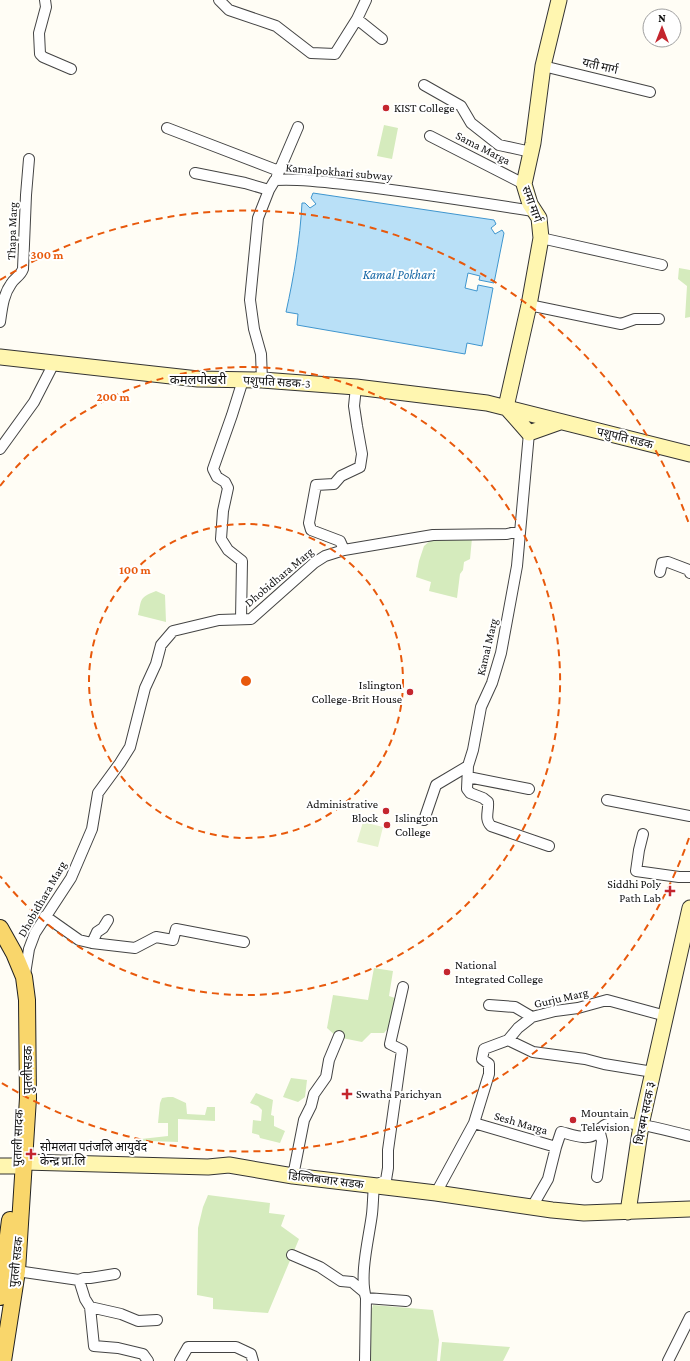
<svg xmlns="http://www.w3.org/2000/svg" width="690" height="1361" viewBox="0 0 690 1361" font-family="'Crimson Pro','Noto Sans Devanagari',serif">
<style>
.green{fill:#d5ebbd}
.pitch{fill:#e6f2cf}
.water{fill:#b9e0f7;stroke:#3f96cf}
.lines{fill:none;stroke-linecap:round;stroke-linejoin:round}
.minor-casing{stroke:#444;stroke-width:12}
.secondary-casing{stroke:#333;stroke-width:17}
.primary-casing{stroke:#222;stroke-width:18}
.minor{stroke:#fff;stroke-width:10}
.secondary{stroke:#fff6b0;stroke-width:15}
.primary{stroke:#f9d66b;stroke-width:16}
.ring{fill:none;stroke:#e8590c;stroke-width:2;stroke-dasharray:7 5}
.poi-dot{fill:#c4262e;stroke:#fff;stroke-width:1.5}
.labels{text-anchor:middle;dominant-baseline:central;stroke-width:4;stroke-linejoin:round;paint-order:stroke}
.street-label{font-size:12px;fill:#111;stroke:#fff}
.poi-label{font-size:12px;fill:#111;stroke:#fff;text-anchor:start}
.water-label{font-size:13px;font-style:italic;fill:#1768a6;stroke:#fff}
.neighbourhood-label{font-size:13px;fill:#111;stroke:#fff}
.centre{fill:#e8590c;stroke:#fff;stroke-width:2}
.ring-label{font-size:12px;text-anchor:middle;font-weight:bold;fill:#e8590c;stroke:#fff;stroke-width:4;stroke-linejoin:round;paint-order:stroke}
</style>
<rect width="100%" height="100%" fill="#fffdf5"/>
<path class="green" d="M384 125 398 128 392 159 377 156Z
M679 268 690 270V317L685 318 687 286 678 279Z
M472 538 470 559 464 562 463 570 460 574 457 598 429 591 431 582 416 577 419 561 424 546 431 540Z
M156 591 165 595 166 622 138 615C142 598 139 598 156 591Z
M374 968 393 971 389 996 395 998 390 1026 384 1033H371L362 1042 337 1037 327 1028 333 995 368 1000Z
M291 1078 307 1080 305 1097 298 1102 283 1097Z
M256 1093 273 1100 271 1115 274 1116V1126L285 1131 280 1143 260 1138 259 1135 252 1133 253 1120 261 1121 262 1110 258 1106 250 1103Z
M168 1097H173L186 1103 187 1114 205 1115 207 1107H215V1121L178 1119V1142L150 1141 142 1144 141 1139 168 1136V1123H158L160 1103 162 1098Z
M208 1195 270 1203 269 1213 285 1215 281 1226 299 1239 268 1313 213 1309V1298L197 1295 198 1228 203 1207Z
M373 1305 433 1310 439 1340 437 1361H369L367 1327Z
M442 1342 510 1347 503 1361H440Z"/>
<path class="pitch" d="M363 822 383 827 378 847 357 842Z"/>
<path class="water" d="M313 193 494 220 496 224 491 228 495 234 502 230 504 233 494 283 479 280 480 276 468 273 465 288 477 291 478 285 493 288 482 346 467 343 465 354 297 325 298 314 286 312C294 276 300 240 302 203H305L310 208 316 204 311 198Z"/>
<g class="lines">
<g class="minor-casing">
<path id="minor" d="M45 0 46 7 39 33 40 54 43 57 71 69
M219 0 229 10 276 26 311 53 335 54 357 19 366 0
M357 19 382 39
M543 66 650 92
M424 85 461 106 471 123 499 145 531 152
M167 128 279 171
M430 136 524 184
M195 173 245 183 269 190
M277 176 298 127
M541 238 662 265
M529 305 621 324 635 319H659
M0 322C2 309 3 295 11 284 15 277 20 277 23 269L26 195 29 159
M262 380 261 354 254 329 250 300 258 218 269 190 275 180C303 178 332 183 360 186 418 193 476 202 533 211
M529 433 517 566 501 653 492 683 481 707 473 750 468 766 467 789 470 793 483 798 488 802C489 811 484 819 491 826L549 846
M0 449 34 402 54 363
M344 550 340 541 311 530 309 523 316 485 334 484 341 476 360 467 362 454 357 426 354 406 356 387
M660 572 662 563 668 562 689 570 690 573
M241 619 242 561 228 550 221 539 223 511 228 488 225 482 217 477 213 469 232 415 243 380
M468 777 529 789
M607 800 690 816
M424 820 436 785 468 766
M643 834 639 850 636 871 679 877H690
M45 916 79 940 92 943 135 948 156 937 173 940 176 929 244 942
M92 943 97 932 103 928 108 920
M25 974 29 949 35 933 71 878 92 829 98 793 120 763 130 747 145 688 156 664 161 645 173 631 219 620 251 619 314 563 325 556 344 550 433 535 507 534 520 531
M489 1005 515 1007 532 1017
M508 1040 533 1052 585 1059 604 1064 653 1072
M474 1123 556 1147 561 1132C570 1134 589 1142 596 1133 600 1130 602 1125 608 1124 635 1120 664 1130 690 1136
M293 1176 304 1120 311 1106 314 1094 326 1077 329 1060 339 1036
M597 1177 602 1141 599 1129
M436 1193 474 1123 489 1074V1064L482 1059 484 1049 508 1040 518 1028 532 1017 555 1011 578 1008 607 1000 666 1016
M532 1207 548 1179 556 1147
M292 1255 320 1267 341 1281 352 1282 364 1292
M17 1271 79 1280 85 1299 90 1307 94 1346 118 1348 143 1354 148 1361
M79 1280 84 1278H90L115 1274
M366 1298 406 1301
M90 1307 121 1314 138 1321 157 1320
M180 1361 188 1347H236L251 1354 253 1361
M365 1361 366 1298C359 1275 369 1238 372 1214 373 1205 373 1195 374 1186L386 1180 388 1168V1150L402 1050 390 1044 403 987
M668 1361 690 1317"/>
</g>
<g class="secondary-casing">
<path id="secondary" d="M0 357 198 379 262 380 356 387 487 403 690 454
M506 407 529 305 541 238 539 218 530 204 524 184 533 143 543 66 559 0
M506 407 529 433 560 422
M0 1166H18L24 1162 208 1167 229 1165 293 1176 436 1193 552 1210 584 1213 690 1209
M628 1212 641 1125 690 908"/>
</g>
<g class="primary-casing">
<path id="primary" d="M0 928 14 953 24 977 27 1000 28 1098 17 1271 3 1361
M0 1297 10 1220"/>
</g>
<use href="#minor" class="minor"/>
<use href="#secondary" class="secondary"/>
<use href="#primary" class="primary"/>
</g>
<g class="ring">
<circle cx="246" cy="681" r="157"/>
<path d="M0 486A314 314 0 1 1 0 876"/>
<path d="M689 838A470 470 0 0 1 0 1082M0 280A470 470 0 0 1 689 524"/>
</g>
<g class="poi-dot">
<circle cx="386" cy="108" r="4"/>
<circle cx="410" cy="692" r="4"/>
<circle cx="386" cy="811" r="4"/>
<circle cx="387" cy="825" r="4"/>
<path d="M668 885h4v4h4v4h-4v4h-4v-4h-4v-4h4z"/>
<circle cx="447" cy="972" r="4"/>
<path d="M345 1088h4v4h4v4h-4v4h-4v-4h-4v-4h4z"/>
<circle cx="573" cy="1120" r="4"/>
<path d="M29 1148h4v4h4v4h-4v4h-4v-4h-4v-4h4z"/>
</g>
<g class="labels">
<g class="street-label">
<text transform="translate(600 66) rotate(13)">यती मार्ग</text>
<text transform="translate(483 148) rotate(27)">Sama Marga</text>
<text transform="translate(339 172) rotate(5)">Kamalpokhari subway</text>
<text transform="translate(532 204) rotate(70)">समा मार्ग</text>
<text transform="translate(12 231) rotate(-88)">Thapa Marg</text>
<text transform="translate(277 382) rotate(3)">पशुपति सडक-3</text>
<text transform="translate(625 438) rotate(14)">पशुपति सडक</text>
<text transform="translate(279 577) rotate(-40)">Dhobidhara Marg</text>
<text transform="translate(487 647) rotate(-77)">Kamal Marg</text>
<text transform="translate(42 899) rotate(-60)">Dhobidhara Marg</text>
<text transform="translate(561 998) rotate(-13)">Gurju Marg</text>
<text transform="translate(28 1070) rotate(-90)">पुतलीसडक</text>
<text transform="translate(645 1113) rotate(-79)">थिरबम सदक ३</text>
<text transform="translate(521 1123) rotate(16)">Sesh Marga</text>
<text transform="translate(18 1138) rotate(-88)">पुताली सादक</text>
<text transform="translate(326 1180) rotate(7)">डिल्लिबजार सडक</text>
<text transform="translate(16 1262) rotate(-84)">पुतली सडक</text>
</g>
<g class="poi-label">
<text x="394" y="108">KIST College</text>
<text x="402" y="685" text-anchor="end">Islington<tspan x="402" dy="14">College-Brit House</tspan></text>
<text x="378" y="804" text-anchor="end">Administrative<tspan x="378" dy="14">Block</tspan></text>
<text x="395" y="818">Islington<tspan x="395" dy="14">College</tspan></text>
<text x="661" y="884" text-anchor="end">Siddhi Poly<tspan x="661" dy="14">Path Lab</tspan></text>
<text x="455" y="965">National<tspan x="455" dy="14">Integrated College</tspan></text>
<text x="356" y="1094">Swatha Parichyan</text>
<text x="581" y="1113">Mountain<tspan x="581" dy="14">Television</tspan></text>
<text x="40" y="1147">सोमलता पतंजलि आयुर्वेद<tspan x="40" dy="14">केन्द्र प्रा.लि</tspan></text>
</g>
<g class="water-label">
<text x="399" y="274">Kamal Pokhari</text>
</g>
<g class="neighbourhood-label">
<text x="198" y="379">कमलपोखरी</text>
</g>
</g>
<circle cx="246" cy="681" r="6" class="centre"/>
<g class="ring-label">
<text x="47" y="259">300 m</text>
<text x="113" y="401">200 m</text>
<text x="135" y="574">100 m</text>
</g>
<g transform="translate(662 28)"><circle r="19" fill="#ffffff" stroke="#a0a0a0"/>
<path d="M0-3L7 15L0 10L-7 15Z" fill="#c4262e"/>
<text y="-6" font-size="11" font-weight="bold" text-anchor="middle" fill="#111111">N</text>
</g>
</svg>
